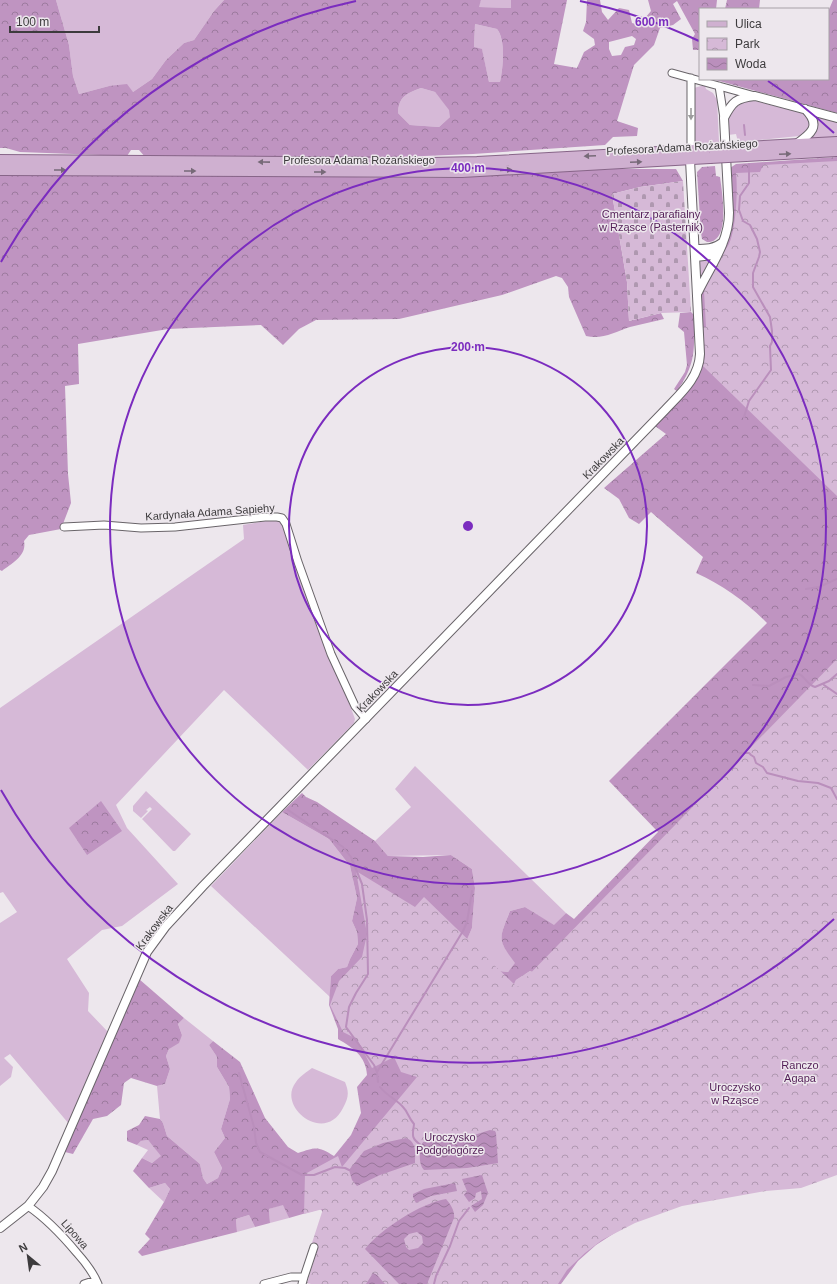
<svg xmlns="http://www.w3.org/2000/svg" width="837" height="1284" viewBox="0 0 837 1284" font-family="Helvetica,sans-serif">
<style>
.grass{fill:#d6b9d7}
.forest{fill:url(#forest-crowns);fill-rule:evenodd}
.cemetery{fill:url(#cemetery-stones)}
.park{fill:url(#park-crowns)}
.water{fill:url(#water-waves);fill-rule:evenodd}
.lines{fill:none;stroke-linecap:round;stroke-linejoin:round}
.stream{stroke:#ba8fbc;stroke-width:2}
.minor-casing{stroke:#696469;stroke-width:9}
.tertiary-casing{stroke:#696469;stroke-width:10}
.primary-casing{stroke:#876588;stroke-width:12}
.minor{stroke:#fff;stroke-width:7}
.tertiary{stroke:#fff;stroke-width:8}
.primary{stroke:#cfb0d0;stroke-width:10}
.primary-bridge-casing{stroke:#876588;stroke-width:12;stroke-linecap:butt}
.primary-bridge{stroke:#cfb0d0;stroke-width:10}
.oneway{fill:#9e9d9e}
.oneway2{fill:#776a78}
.ring{fill:none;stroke:#7b2cbf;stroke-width:2}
.labels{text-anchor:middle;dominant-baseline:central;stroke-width:3;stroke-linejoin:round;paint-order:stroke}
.street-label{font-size:11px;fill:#3d3b3d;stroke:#ede7ed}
.park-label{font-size:11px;fill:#531f57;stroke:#ede7ed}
.centre{fill:#7b2cbf;stroke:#ede7ed;stroke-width:2}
.ring-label{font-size:12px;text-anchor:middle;font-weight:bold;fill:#7b2cbf;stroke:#ede7ed;stroke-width:3;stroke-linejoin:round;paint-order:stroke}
</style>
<defs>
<pattern id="forest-crowns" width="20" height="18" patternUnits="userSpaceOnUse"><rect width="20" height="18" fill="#bf94c1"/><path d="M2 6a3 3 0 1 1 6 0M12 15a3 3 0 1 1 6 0" fill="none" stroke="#9c7a9e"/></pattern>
<pattern id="cemetery-stones" width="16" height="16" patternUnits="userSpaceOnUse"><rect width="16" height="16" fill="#d6b9d7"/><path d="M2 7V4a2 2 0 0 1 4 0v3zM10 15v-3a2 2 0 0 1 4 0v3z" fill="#af98b0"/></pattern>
<pattern id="park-crowns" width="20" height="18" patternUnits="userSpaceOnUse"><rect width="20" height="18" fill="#d6b9d7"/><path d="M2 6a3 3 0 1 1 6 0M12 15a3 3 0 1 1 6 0" fill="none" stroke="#af98b0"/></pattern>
<pattern id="water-waves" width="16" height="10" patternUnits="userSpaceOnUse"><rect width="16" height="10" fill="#ba8fbc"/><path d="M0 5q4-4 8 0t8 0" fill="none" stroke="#98769a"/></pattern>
</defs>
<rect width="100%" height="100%" fill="#ede7ed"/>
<path class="grass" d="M56 0H224L214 11 194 40 184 43 166 60 152 79 133 92 109 86 79 94 73 76 69 45Z
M481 0H511V8L478 7Z
M475 24 497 29C506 40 503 68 500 82H489L482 50 474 47Z
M701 86H705L706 89 713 93 717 100 719 142 717 143 695 146 693 141 694 88Z
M421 88 435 92 450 110V117L439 127 410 125 398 113C399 96 406 94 421 88Z
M751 100 805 114 810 123 808 132 799 136 738 142 736 134 728 135C729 112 729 108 751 100Z
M816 116 837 122V137L811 139 816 131Z
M711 259 700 279 699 260Z
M278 519 284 527 355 719 354 723 308 770 224 690 116 805 127 828 178 884 122 926 102 930 67 959 89 993 88 1011 108 1032 69 1124 10 1054 4 1058 13 1067 11 1077 0 1086V923L17 912 3 892 0 893V708L244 539 243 525Z
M415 766 566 913 554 926 525 907 510 911C499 939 497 939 516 963L508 972 491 970 489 975 480 985 479 1003 488 1005 493 1000 508 996 516 980 530 971 548 979 549 1005 535 1011 528 1033 511 1043 494 1060 451 1073 418 1076 404 1071 407 1060 440 990 462 995 470 982 452 973 472 928 475 888 472 869 451 855 388 856 375 841 411 807 395 789Z
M146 791 191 834 175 851H173L142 819 152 809 150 807 146 810 148 811 141 818 133 811V806Z
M282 812 329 839 350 866 357 898 352 921 357 932 358 944 350 959 347 967 338 969 331 976 330 997 211 886Z
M184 1018 213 1041 209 1045 217 1057V1067L229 1087 230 1099 221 1129 225 1138 214 1152 222 1168 218 1178 207 1184 203 1178 200 1164 167 1136 163 1123 160 1119 157 1086 165 1084 170 1069 166 1056 169 1049 182 1035 178 1024Z
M312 1068 345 1082C349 1092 349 1097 343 1108 325 1145 276 1107 296 1082 300 1076 307 1072 312 1068Z
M148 1140 162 1156 152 1163 142 1158 148 1150 137 1145 141 1141Z
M165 1183 170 1189 164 1202 149 1188Z
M284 1204 289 1218 270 1223 269 1209Z
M249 1215 255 1227 237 1232 236 1219Z"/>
<path class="forest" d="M0 0H56L69 45 73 76 79 94 109 86 127 84 133 92 152 79 166 60 184 43 194 40 214 11 224 0H481L479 7 511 8V0H567L554 64 577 68 584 52 595 45 594 39 583 31 586 22 587 0H600L602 12 608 20 619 8 629 10 632 23 639 25 651 11 648 0H717L716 9H700V50H693L692 39 695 34 677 1 673 4 681 19 673 25 660 28 654 45 634 65 617 121 638 128 637 136 613 137 605 145 473 154 375 158H146L139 150H131L127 156 20 152 6 148H0ZM475 24 497 29C506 40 503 68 500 82H489L482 49 474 47ZM632 36 636 39 634 45 625 47 621 55 612 56 609 49V42ZM421 88 435 92 449 110 450 117 439 127 410 125 398 113C399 96 406 94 421 88Z
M727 0H760L759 9H725Z
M833 0H837V113L712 79H828V12Z
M837 157V788L689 1185 596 1245 578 1261 561 1284H536L327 1215 320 1209 289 1218 283 1205 269 1209 270 1223 255 1227 249 1215 236 1219 237 1232 142 1256 138 1252 150 1239 145 1234 164 1202 170 1189 165 1183 149 1188 133 1171 142 1158 152 1163 161 1156 148 1140 141 1141 137 1145 127 1141V1131L139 1125 145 1116 160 1119 163 1123 167 1136 200 1164 203 1178 207 1184 218 1178 222 1168 214 1152 225 1138 221 1129 230 1099 229 1087 217 1067V1057L209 1045 213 1041 240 1062 265 1118 288 1147 298 1153C316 1147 318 1146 334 1156L351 1135 361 1113 357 1087 367 1075C366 1056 353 1048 338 1039V1029L329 1005 331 976 338 969 347 967 350 959 358 944 357 932 352 921 357 898 350 866 329 839 282 812 302 793 306 797 317 802 375 841 388 856 423 857 451 855 472 869 475 888 472 928 453 972 407 1060 548 979 530 971 516 980 508 997 491 970 508 972 515 963C497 939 499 939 510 911L525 907 554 925 566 913 574 919 658 832 609 781 767 623C746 602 723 585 696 573L703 557 651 512 639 524 629 518 619 499 604 488 666 434 655 426 688 391 700 371 704 353 701 295 727 243 732 226 733 208 730 168 736 164Z
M715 166 716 176 720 177C722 192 731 243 707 242L702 239 701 233 697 172 702 167Z
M614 169H676L683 181 640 187 612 194 627 282 629 321 661 313 664 319C653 322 641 324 630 327 615 332 602 340 586 336L569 297 568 287 562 278 556 276 502 295 399 319 316 320 299 329 283 345 261 325 168 329 78 344 79 384 65 386 68 474 71 503 61 529 29 535 24 541C27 556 12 563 2 571L0 570V176L150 175 454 178 542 172Z
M691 312 694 315C694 349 697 362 677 391L674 389 685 372 687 365 684 332 678 327 680 313Z
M101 801 122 831 87 855 69 828Z
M139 979 184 1018 178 1024 182 1035 179 1043 169 1049 166 1056 170 1069 165 1084 157 1086 131 1078 124 1083 121 1105 107 1116 93 1119 73 1154 65 1152Z"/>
<path class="cemetery" d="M683 181 691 312 661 313 629 321 627 282 612 194 640 187Z"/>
<path class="park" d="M837 161V496L703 366 705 355 703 327H706L704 291 714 269 713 268C718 260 724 253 729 244 736 230 738 189 736 173L760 172 763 165Z
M837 659V1175L801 1188 766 1191 682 1206 635 1223 602 1240 585 1253 567 1270 558 1284H311L307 1283 318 1247 310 1249 323 1209 304 1214 305 1174 338 1156 342 1167 417 1077 401 1072 394 1057 372 1068 357 1039 343 1032 330 1005 339 981 362 957 367 934 356 871 415 907 424 897 517 987Z"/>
<path class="water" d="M490 1130 495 1131 496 1133 498 1163 467 1168 424 1170C418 1164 419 1150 423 1142L454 1140 471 1136Z
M406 1138C417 1142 415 1153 415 1163L380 1175 357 1186 352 1180 349 1170 364 1151 383 1143Z
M482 1175 488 1193 483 1205 475 1212 471 1206 482 1199 481 1191 476 1193 475 1198 469 1202 464 1195 467 1191 462 1179Z
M455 1183 457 1191 431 1196 416 1203 413 1197V1194L424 1189Z
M446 1199C451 1205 455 1211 454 1218L427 1284H399L365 1249C381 1229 421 1203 446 1199ZM417 1232 422 1236 423 1243 418 1248 409 1250 406 1247 404 1239 409 1234Z
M373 1273 377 1275 385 1284H366Z"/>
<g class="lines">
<path class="stream" d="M744 125 745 135
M744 417 749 401 771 370 770 346 772 342V331L770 317 753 287V273L759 257 760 252 757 239 750 225 743 221 739 210 740 196 749 183V164
M806 589 819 587 837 579
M753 685 769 686 786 677 799 674C806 677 806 684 815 687L829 681 837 674
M824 685 837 694
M740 753H749L751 755 754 757 756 763 763 767 767 773 798 781 818 783 831 788 837 799
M288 810 343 847 351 857 362 884 367 920 368 974 356 993 349 1007 346 1027 374 1065 377 1072 378 1082
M377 1072 463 931 467 922 472 891
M239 1073 254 1127 256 1143 260 1152 302 1175H314L335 1167 345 1168 349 1170
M380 1087C387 1096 396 1099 403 1107 408 1112 408 1117 414 1124 413 1134 410 1138 421 1145
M434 1284 436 1276 450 1246 459 1221 469 1208"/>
<g class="minor-casing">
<path id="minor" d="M672 73 755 96
M719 86 724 118
M691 150V78
M64 527 104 525 141 528 175 527 265 517H277L282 518 286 524 298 562 331 654 355 706 366 719
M28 1206C47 1219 62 1235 77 1253 86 1263 93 1272 98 1284
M304 1277 314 1247
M84 1284 96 1280
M264 1284 291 1277H304L302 1284"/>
</g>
<g class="tertiary-casing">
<path id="tertiary" d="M795 145C811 134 822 126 805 109
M695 249C705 249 715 249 723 242
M696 257 712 255 718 253
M698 292C710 267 729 242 729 213L724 118C732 102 736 98 755 96L837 118
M0 1228 28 1206 43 1187 52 1171 147 952 166 926 203 886 665 410C681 393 699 378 700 354L690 160"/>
</g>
<g class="primary-casing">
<path id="primary" d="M746 147 837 142
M746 156 837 151
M0 160 430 163 477 162 713 149
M0 170 462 172 710 158"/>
</g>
<use href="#minor" class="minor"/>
<use href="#tertiary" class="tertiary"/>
<use href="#primary" class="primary"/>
<g class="primary-bridge-casing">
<path id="primary-bridge" d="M713 149 746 147
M710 158 746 156"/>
</g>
<use href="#primary-bridge" class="primary-bridge"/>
</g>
<defs><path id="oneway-solid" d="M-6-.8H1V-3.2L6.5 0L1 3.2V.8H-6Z"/></defs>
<use class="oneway" href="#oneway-solid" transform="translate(691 114) rotate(90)"/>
<g class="oneway2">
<use href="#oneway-solid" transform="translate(785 154) rotate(-3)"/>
<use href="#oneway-solid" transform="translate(590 156) rotate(177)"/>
<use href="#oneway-solid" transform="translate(264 162) rotate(-179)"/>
<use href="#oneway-solid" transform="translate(636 162) rotate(-3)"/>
<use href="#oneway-solid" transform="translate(60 170)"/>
<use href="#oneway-solid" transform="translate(506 170) rotate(-4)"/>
<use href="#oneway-solid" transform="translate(190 171)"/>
<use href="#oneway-solid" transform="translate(320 172)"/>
</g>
<g class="ring">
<circle cx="468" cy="526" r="179"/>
<circle cx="468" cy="526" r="358"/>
<path d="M834 919A537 537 0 0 1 1 790M1 262A537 537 0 0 1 356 1M580 1A537 537 0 0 1 699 41M768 81A537 537 0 0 1 834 133"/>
</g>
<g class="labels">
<g class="street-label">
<text transform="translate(682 147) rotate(-3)">Profesora Adama Rożańskiego</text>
<text x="359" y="160">Profesora Adama Rożańskiego</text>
<text transform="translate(603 458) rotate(-46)">Krakowska</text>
<text transform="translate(210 512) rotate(-4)">Kardynała Adama Sapiehy</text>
<text transform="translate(377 691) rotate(-46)">Krakowska</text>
<text transform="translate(154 927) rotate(-53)">Krakowska</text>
<text transform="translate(75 1234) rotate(49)">Lipowa</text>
</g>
<g class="park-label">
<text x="651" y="214">Cmentarz parafialny<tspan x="651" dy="13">w Rząsce (Pasternik)</tspan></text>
<text x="800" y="1065">Ranczo<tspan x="800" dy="13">Agapa</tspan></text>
<text x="735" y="1087">Uroczysko<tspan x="735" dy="13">w Rząsce</tspan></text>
<text x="450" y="1137">Uroczysko<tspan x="450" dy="13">Podgołogórze</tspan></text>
</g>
</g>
<circle cx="468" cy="526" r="6" class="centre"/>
<g class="ring-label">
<text x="652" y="26">600 m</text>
<text x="468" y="172">400 m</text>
<text x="468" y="351">200 m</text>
</g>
<rect x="699" y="8" width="130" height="72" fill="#ede7ed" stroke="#a7a2a7"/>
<rect x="707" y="21" width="20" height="6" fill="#cfb0d0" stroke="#a7a2a7"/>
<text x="735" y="28" font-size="12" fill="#3d3b3d">Ulica</text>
<rect x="707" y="38" width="20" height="12" fill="url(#park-crowns)" stroke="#a7a2a7"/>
<text x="735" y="48" font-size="12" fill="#3d3b3d">Park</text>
<rect x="707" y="58" width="20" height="12" fill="url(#water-waves)" stroke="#a7a2a7"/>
<text x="735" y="68" font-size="12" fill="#3d3b3d">Woda</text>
<g transform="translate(28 1256) rotate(331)" stroke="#ede7ed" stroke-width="3" paint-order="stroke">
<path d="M0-3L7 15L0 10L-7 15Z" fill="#3d3b3d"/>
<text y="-6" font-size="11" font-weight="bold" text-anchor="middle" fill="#3d3b3d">N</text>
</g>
<path d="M10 26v6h89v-6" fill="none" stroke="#3d3b3d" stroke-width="2"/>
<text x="16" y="26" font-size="12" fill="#3d3b3d" stroke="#ede7ed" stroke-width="3" paint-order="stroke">100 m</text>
</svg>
